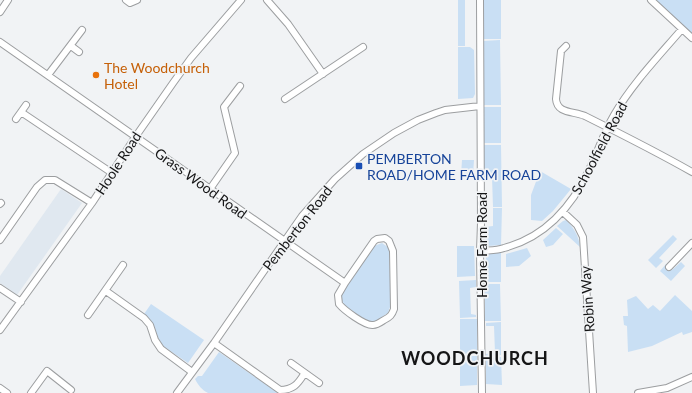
<svg xmlns="http://www.w3.org/2000/svg" width="692" height="393" viewBox="0 0 692 393" font-family="Lato,sans-serif">
<style>
.built{fill:#e0e8f0}
.green{fill:#c9dff4}
.lines{fill:none;stroke-linecap:round;stroke-linejoin:round}
.minor-casing{stroke:#9c9ea0;stroke-width:8}
.minor{stroke:#fff;stroke-width:6}
.food-dot{fill:#e8710a;stroke:#f1f3f5;stroke-width:1.5}
.transit-dot{fill:#1a4fb4;stroke:#f1f3f5;stroke-width:1.5}
.labels{text-anchor:middle;dominant-baseline:central;stroke-width:3.5;stroke-linejoin:round;paint-order:stroke}
.food-label{font-size:14px;fill:#c56008;stroke:#f1f3f5;text-anchor:start}
.street-label{font-size:14px;fill:#151516;stroke:#f1f3f5}
.transit-label{font-size:14px;fill:#164399;stroke:#f1f3f5;text-anchor:start}
.district-label{font-size:18px;font-weight:bold;letter-spacing:1px;fill:#151516;stroke:#f1f3f5}
</style>
<rect width="100%" height="100%" fill="#f1f3f5"/>
<path class="built" d="M61 189 82 203 17 295 0 283V276Z"/>
<path class="green" d="M458 0H465V46H458Z
M483 0H501V39H483Z
M655 0H692V36Z
M500 40 501 105H484L483 41Z
M458 47H470L474 50 475 94 473 98 458 99Z
M484 107H501V143H484Z
M484 145H501L502 207H493L492 177H484Z
M462 160H474L473 175H461Z
M540 171 571 189 553 211 542 221 531 220V195Z
M493 208H502L501 245 488 246 485 243V227L493 226Z
M566 220C574 228 579 236 580 247L557 226 563 221Z
M556 228 563 234 553 245 546 247 543 240Z
M673 235 677 239 659 258 663 261 656 268 648 260Z
M382 243 389 248 391 304 388 313 376 321H367L345 306 341 299V295L374 246Z
M457 246H474L475 276 457 277Z
M527 248 531 256 519 266 506 267V254Z
M501 251V282H485L486 255 488 253Z
M681 262 685 266 671 281 660 271 666 264 672 270Z
M476 280V287L470 288 471 314 476 315V317L460 318 459 281Z
M485 284H500L501 321H485Z
M675 295 692 311V332L683 335 682 332 652 346 628 352 627 326 624 325 623 316H628L627 300 636 296 648 309 653 305 660 311Z
M151 304 204 340 188 363 163 346C154 334 156 326 144 314Z
M460 319H477V354H460Z
M501 322V355L486 356V354L495 353 494 326H486V323Z
M219 352 278 393H208C202 390 198 385 195 379L198 376H202Z
M460 356H477V385L460 386Z
M501 357 502 385 486 384V358Z"/>
<g class="lines">
<g class="minor-casing">
<path id="minor" d="M126 0 130 3 137 0
M267 0 288 24 323 74
M480 0 481 223 480 251 482 393
M651 0 692 38
M0 12 8 0
M0 42 345 283 338 295 339 304C344 310 365 326 373 325 377 325 381 322 384 320 390 317 392 315 394 309L393 251 389 241 385 238 377 239 374 241 345 283
M71 46 79 52
M566 46 561 51 556 99C557 114 574 111 585 116 621 134 657 152 692 172
M48 75 82 30
M285 99 363 47
M21 112 112 173
M16 119 26 105
M210 189 235 153 224 107 240 86
M0 204 1 203
M563 212 577 225 583 237 593 393
M0 240 37 187 45 180H55L92 203
M480 251C488 250 496 251 504 248 546 237 572 207 590 168 598 151 604 132 614 115 632 84 658 57 682 29
M669 267 692 243
M0 288 21 302
M106 291 144 318 150 325 155 340 161 349 192 372
M88 315 123 265
M0 330 92 203 136 136 173 83 191 58 241 0
M214 343 280 390C293 390 298 384 304 374
M291 363 319 383
M0 388 7 393
M31 393 47 371 71 390
M177 393 214 343 302 216 335 179 363 154 394 133 418 120 436 113 445 110 480 106
M638 393 667 388 692 377"/>
</g>
<use href="#minor" class="minor"/>
</g>
<circle class="food-dot" cx="96" cy="75" r="4"/>
<rect class="transit-dot" x="355" y="162" width="8" height="8" rx="2"/>
<g class="labels">
<g class="food-label">
<text x="104" y="67">The Woodchurch<tspan x="104" dy="16">Hotel</tspan></text>
</g>
<g class="street-label">
<text transform="translate(599 148) rotate(-62)">Schoolfield Road</text>
<text transform="translate(118 163) rotate(-57)">Hoole Road</text>
<text transform="translate(201 183) rotate(36)">Grass Wood Road</text>
<text transform="translate(297 228) rotate(-52)">Pemberton Road</text>
<text transform="translate(481 245) rotate(-90)">Home Farm Road</text>
<text transform="translate(587 299) rotate(-94)">Robin Way</text>
</g>
<g class="transit-label">
<text x="367" y="158">PEMBERTON<tspan x="367" dy="16">ROAD/HOME FARM ROAD</tspan></text>
</g>
<g class="district-label">
<text x="475" y="358">WOODCHURCH</text>
</g>
</g>
</svg>
